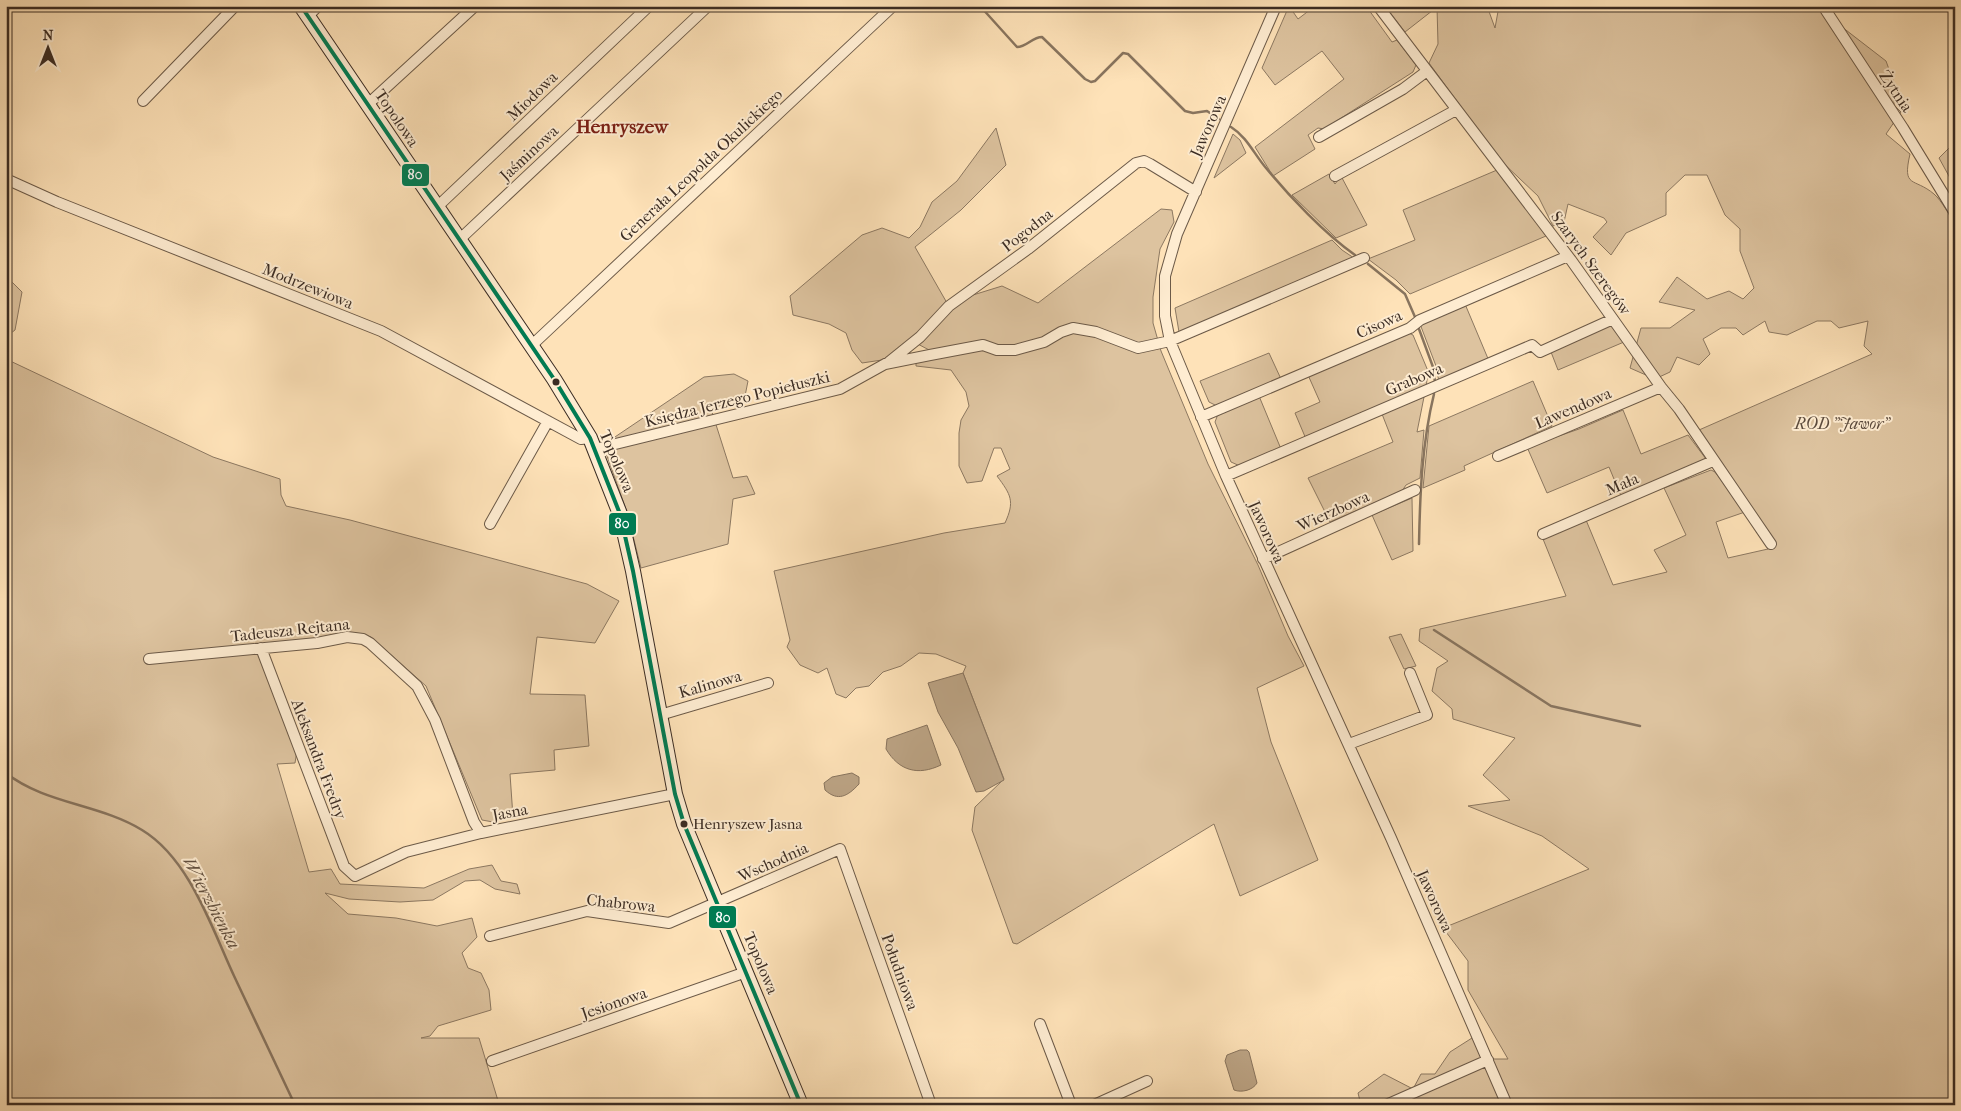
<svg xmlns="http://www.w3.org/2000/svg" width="1961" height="1111" viewBox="0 0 1961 1111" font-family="'IM FELL French Canon',serif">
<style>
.green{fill:#ddc39f;stroke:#8c7861}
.water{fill:#bca485;stroke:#88745e}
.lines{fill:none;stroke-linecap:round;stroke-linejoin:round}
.stream{stroke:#88745e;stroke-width:2.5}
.street-casing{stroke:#6c5a48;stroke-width:12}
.secondary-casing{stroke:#3b2c23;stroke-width:16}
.street{stroke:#feecd1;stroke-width:10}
.secondary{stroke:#feecd1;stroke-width:14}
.bus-1-casing{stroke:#feecd1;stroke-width:8}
.bus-1{stroke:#017b52;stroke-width:4}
.bus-dot{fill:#3b2c23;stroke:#feecd1;stroke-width:2}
.labels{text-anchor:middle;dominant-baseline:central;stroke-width:4;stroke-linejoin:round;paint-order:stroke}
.bus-label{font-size:15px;fill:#3b2c23;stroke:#feecd1;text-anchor:start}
.street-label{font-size:16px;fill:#3b2c23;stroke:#feecd1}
.park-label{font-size:16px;font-style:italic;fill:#5b4a3c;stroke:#feecd1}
.water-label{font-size:18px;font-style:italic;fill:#625040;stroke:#feecd1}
.quarter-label{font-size:19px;font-weight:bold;fill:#7a1f14;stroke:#feecd1}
.line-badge{stroke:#feecd1;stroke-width:2}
.badge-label{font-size:14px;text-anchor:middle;font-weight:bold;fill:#fff}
</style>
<rect width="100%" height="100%" fill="#fee2b8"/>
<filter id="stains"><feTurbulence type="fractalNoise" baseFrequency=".004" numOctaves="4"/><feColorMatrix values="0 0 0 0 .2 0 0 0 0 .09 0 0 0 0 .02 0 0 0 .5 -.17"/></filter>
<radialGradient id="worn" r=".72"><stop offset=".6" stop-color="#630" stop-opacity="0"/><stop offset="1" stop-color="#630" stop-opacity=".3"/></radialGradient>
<path class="green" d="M1289 6 1298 19 1315 6H1366L1392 42 1397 40 1416 65 1413 72 1324 129 1318 128 1308 135 1315 149 1273 176 1255 147 1344 79 1322 51 1275 85 1262 68Z
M1385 6H1487L1495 28 1499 6H1820V10L1886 61 1894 83V105L1901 112 1886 134 1910 154C1902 189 1914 177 1934 194 1942 201 1949 215 1955 224V1105H1361L1358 1093 1384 1074 1413 1089 1421 1074H1435L1450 1052 1472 1038 1494 1059H1508L1468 990V961L1443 928 1589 869 1542 836 1468 806 1510 800 1483 775 1515 738 1453 719 1452 709 1432 691 1437 668 1448 661 1419 641 1420 629 1566 596 1543 539 1586 520 1613 585 1667 572 1654 550 1686 535 1664 488 1711 470 1715 472 1745 512 1716 522 1728 558 1768 549 1762 529 1699 430 1872 354 1864 346 1868 321 1839 328 1831 321H1817L1787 335 1769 332 1765 321 1743 335 1736 328H1721L1703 339 1710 354 1699 365 1677 357 1670 372 1655 379 1630 368 1641 328H1670L1695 310 1659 302 1677 277 1707 299 1729 291 1743 299 1754 288 1740 251V229L1725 215 1707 175H1685L1666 193V215L1626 233 1611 255 1593 237 1607 222 1604 218 1568 204 1564 222 1553 226 1538 196 1500 160 1429 63 1438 44 1437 7 1405 32Z
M996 128 1006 165 961 210 915 247 947 303 939 316 973 295 1002 286 1038 303 1161 209 1172 210 1174 222 1160 249 1153 297V323L1161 351 1208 464 1258 565 1288 636 1304 666 1257 688 1271 742 1318 860 1240 896 1214 824 1017 944 1013 943 972 830 975 807 1004 779 963 673 966 666 936 654 919 653 901 666 883 672 869 686 856 688 846 698 836 694 827 668 818 673 800 665 787 647 790 640 774 571 944 533 1005 523C1015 501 1011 495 997 476L1010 469 1001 448H994L982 481 967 483 959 466V433L961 420 969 406 966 392 951 370 916 366V361L931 351 914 342 882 360 862 363 852 350 846 333 829 324 793 315 790 296 862 235 882 228 909 238 920 227 932 202 957 181Z
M1233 134 1240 140 1246 153 1214 178Z
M1955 142V187L1939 158Z
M1497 170 1518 195 1546 236 1410 294 1396 280 1368 259 1415 240 1403 210Z
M1329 174 1335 184 1341 176 1367 225 1336 238 1292 195Z
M1332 240 1342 250 1354 258 1179 332 1175 308Z
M12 282 22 292 15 330 6 337V286Z
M1465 304 1489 361 1439 382 1436 366 1420 324Z
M1610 324 1624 342 1558 370 1551 352Z
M1409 333 1413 335 1428 371 1426 388 1306 439 1295 413 1320 402 1308 375Z
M1269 353 1281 379 1217 406 1209 402 1200 381Z
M6 359 213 457 280 479 281 495 286 506 350 520 587 584 619 601 595 643 537 637 530 694 585 695 589 746 554 750 555 770 510 774 513 817 493 822 482 820 426 686 371 637 356 633 317 640 264 646 298 744 295 763 277 764 309 872 331 869 340 884 424 888 469 869 492 865 501 881 517 884 520 894 495 889 480 880 465 881 433 900 400 902 349 899 325 893 348 914 396 918 437 926 472 918 477 937 462 953 468 968 481 973 489 990 491 1010 438 1026 430 1036 421 1038H479L499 1104 6 1105Z
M734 374 748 381 745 396 711 409 733 478 747 476 755 494 733 499 728 544 641 568 627 512 603 445 704 377Z
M1533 381 1552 426 1464 466 1465 470 1423 488 1429 426Z
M1259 396 1281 449 1240 466 1231 462 1215 422 1218 414Z
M1424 397 1417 432 1424 430 1420 478 1406 485 1402 491 1330 522 1308 478 1393 442 1382 414Z
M1623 410 1641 454 1688 435 1706 459 1621 496 1609 467 1547 493 1527 447 1579 429Z
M1412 498 1413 551 1392 560 1372 515Z
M1401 634 1416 666 1404 669 1389 637Z"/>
<path class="water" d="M963 673 1004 780 984 791 976 792 958 748 938 712 928 683Z
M927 725 941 765C918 776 899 771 886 749L887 739Z
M852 773 859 777V784C848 796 838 802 825 790L824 783 832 777Z
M1240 1050H1247L1249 1052 1257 1083C1253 1090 1242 1093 1234 1090L1225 1061 1227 1055Z"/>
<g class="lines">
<path class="stream" d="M980 6 1017 47C1027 47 1032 37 1042 37L1085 79 1091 82 1095 81 1123 53 1128 54 1185 111 1193 113 1207 111 1219 119
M1231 127C1247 137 1254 154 1266 168 1289 196 1325 234 1355 255
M1368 264 1405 294 1415 317
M1419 329 1433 367 1435 382
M1419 544C1420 493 1422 443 1434 394
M1434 630 1551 706 1640 726
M6 773C45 804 100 804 142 830 190 859 212 929 235 978 255 1020 275 1063 295 1105"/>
<g class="street-casing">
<path id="street" d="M1276 6 1177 234 1165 276V316L1170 341 1226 476 1391 838 1507 1105
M1378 6 1571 260 1661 387 1679 409 1771 544
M1823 6 1903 128 1955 213
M308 16 318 6
M143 101 235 6
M367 105 475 6
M1319 137 1403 89 1427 71
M1335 176 1456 110
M6 179 57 202 381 331 581 439 590 438
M437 207 649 6
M459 240 708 6
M531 346 893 6
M889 362 920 337 949 306 1028 249 1136 163 1144 161 1150 164 1196 192
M1201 417 1410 328 1420 320 1568 256
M595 449 840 389 885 364 930 355 983 345 997 350H1015L1044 342 1061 332 1073 328 1096 332 1138 348 1170 341 1364 258
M1498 456 1661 387
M1226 476 1532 345 1540 352 1613 319
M490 524 548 421
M1543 534 1713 461
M1263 559 1415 490
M261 648 344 866 355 876 406 852 481 833 675 794
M149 659 317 643 347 637 363 639 370 643 417 686 435 720 474 822 481 833
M660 715 768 683
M1349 744 1427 715 1410 673
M490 936 587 911 669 923 840 849 931 1105
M1040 1024 1071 1105
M492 1061 746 972
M1094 1105 1147 1081
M1386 1105 1488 1060"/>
</g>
<g class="secondary-casing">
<path id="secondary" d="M301 6 554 379 590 438 620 514 633 571 675 794 684 824 801 1105"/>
</g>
<use href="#street" class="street"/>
<use href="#secondary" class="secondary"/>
<g class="bus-1-casing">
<path id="bus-1" d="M301 6 554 379 590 438 620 514 633 571 675 794 684 824 801 1105"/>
</g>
<use href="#bus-1" class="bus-1"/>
</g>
<g class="bus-dot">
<circle cx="556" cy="382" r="4.5"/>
<circle cx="684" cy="824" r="4.5"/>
</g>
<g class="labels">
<g class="bus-label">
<text x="693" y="824">Henryszew Jasna</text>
</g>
<g class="street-label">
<text transform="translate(1896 91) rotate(56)">Żytnia</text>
<text transform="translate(532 96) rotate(-44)">Miodowa</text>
<text transform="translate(397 118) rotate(56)">Topolowa</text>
<text transform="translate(1208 126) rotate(-66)">Jaworowa</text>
<text transform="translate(529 153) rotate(-43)">Jaśminowa</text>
<text transform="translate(701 165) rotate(-43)">Generała Leopolda Okulickiego</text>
<text transform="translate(1027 230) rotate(-38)">Pogodna</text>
<text transform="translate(1591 263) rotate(54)">Szarych Szeregów</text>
<text transform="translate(308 286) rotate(22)">Modrzewiowa</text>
<text transform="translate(1379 324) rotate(-24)">Cisowa</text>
<text transform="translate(1414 379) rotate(-23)">Grabowa</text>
<text transform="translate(737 399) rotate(-14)">Księdza Jerzego Popiełuszki</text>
<text transform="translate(1573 408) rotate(-23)">Lawendowa</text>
<text transform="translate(617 461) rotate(67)">Topolowa</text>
<text transform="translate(1622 484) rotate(-23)">Mała</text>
<text transform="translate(1333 511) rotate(-24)">Wierzbowa</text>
<text transform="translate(1267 532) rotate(66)">Jaworowa</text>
<text transform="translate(290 630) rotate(-6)">Tadeusza Rejtana</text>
<text transform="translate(710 684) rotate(-16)">Kalinowa</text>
<text transform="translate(319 759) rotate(69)">Aleksandra Fredry</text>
<text transform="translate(510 812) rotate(-11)">Jasna</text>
<text transform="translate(773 862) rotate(-24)">Wschodnia</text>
<text transform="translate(1435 901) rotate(66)">Jaworowa</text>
<text transform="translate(621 903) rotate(6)">Chabrowa</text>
<text transform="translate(761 963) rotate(67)">Topolowa</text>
<text transform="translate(900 972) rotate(70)">Południowa</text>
<text transform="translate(614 1003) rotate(-19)">Jesionowa</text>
</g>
<g class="park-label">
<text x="1842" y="423">ROD "Jawor"</text>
</g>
<g class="water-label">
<text transform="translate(211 903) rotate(62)">Wierzbienka</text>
</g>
<g class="quarter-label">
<text x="622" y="127">Henryszew</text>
</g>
</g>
<g class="line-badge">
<rect x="401" y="163" width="29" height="24" rx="5" fill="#017b52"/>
<rect x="608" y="512" width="29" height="24" rx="5" fill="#017b52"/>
<rect x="708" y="905" width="29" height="24" rx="5" fill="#017b52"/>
</g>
<g class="badge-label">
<text x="415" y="179">80</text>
<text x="622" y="528">80</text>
<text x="723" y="922">80</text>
</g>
<rect width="1961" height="1111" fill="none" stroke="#fee2b8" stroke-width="25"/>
<rect x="8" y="8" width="1946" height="1096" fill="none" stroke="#3b2c23" stroke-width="2.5"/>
<rect x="12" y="12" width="1936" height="1086" fill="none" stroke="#3b2c23"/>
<g transform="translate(48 48)" stroke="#feecd1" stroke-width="4" paint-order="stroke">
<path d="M0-4L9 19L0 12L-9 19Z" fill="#3b2c23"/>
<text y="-8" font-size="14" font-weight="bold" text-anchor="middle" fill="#3b2c23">N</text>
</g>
<rect width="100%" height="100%" filter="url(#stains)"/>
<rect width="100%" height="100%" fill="url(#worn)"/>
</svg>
